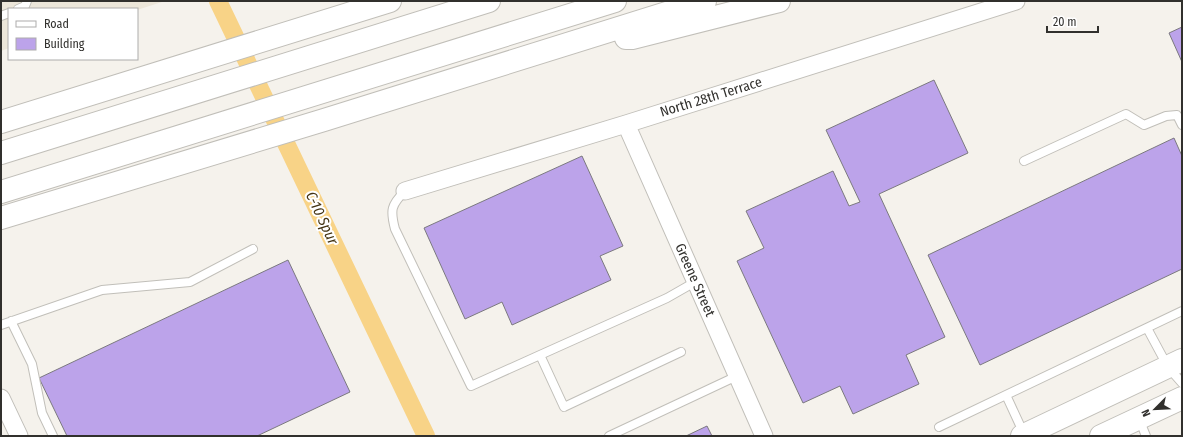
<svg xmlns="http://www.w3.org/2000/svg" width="1183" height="437" viewBox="0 0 1183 437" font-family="'Fira Sans Condensed',sans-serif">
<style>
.built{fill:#ece6d9}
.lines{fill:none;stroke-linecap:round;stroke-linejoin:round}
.canal{stroke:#f8d387;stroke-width:18}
.building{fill:#bca3ea;stroke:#7b797f}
.lane-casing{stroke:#c1bfb9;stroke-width:10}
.street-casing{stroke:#c1bfb9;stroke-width:19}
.secondary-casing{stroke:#c1bfb9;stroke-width:24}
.highway-casing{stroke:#c1bfb9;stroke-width:24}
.lane{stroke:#fff;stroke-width:8}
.street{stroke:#fff;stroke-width:17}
.secondary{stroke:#fff;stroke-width:22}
.highway{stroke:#fff;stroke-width:22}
.labels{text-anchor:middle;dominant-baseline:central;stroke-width:4;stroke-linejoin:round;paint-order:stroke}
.street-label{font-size:14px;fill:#31302d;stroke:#fff}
.water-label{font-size:15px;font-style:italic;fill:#433312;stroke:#fff}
</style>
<rect width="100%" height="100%" fill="#f5f2ec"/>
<path class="built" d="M1 1H165L137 10 9 9V48L1 51Z"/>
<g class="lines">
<path class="canal" d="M218 1 426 436"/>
</g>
<path class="building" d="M1182 27V62L1169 33Z
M934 80 968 153 879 194 945 337 906 355 919 384 853 414 840 386 803 403 737 261 764 248 746 211 833 171 849 206 860 202 826 130Z
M1174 138 1182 156V269L980 365 928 255Z
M582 156 623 246 600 256 611 280 512 325 502 302 465 319 424 228Z
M288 260 350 392 257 436H67L39 378Z
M707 426 712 436H686Z"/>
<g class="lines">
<g class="lane-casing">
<path id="lane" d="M18 9 25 6 27 1
M1 16 9 13
M1024 161 1126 114 1144 125 1166 116 1177 115 1182 125
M405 191C391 205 390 210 395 229L471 386 540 355 564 407 681 352
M11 321 32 364 42 413 53 436
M1 325 102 290 190 282 253 249
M1147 328 1168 367 1182 383
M540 355 667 298 695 282
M1006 395 1024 434
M1139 419 1146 436
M939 427 1182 311
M609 436 737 376"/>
</g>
<g class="street-casing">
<path id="street" d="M626 124 764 436
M405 191 626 124 1016 1
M1 398 19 436"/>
</g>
<g class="secondary-casing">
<path id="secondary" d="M1022 436 1182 360
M1101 436 1182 398"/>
</g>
<g class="highway-casing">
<path id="highway" d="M626 38H632L779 1
M1 122 390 1
M1 153 489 1
M1 192 615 1
M1 218 324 120 705 1"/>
</g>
<use href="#lane" class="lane"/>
<use href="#street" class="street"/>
<use href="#secondary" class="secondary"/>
<use href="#highway" class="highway"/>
</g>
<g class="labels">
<g class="street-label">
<text transform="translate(711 97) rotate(-17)">North 28th Terrace</text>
<text transform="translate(695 280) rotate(66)">Greene Street</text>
</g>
<g class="water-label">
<text transform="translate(322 218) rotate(65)">C-10 Spur</text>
</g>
</g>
<rect width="1183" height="437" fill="none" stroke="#31302d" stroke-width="4"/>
<rect x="8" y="8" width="130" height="52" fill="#ffffff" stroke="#adacab"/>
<rect x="16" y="21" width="20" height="6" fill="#ffffff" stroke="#adacab"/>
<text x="44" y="28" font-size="12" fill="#31302d">Road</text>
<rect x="16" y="38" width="20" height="12" fill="#bca3ea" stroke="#adacab"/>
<text x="44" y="48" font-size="12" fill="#31302d">Building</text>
<g transform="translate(1155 409) rotate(246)" stroke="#ffffff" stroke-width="3" paint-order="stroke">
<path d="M0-3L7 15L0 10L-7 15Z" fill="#31302d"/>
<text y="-6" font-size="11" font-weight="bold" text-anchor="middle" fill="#31302d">N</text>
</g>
<path d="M1047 26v6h51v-6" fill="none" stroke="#31302d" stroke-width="2"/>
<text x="1053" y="26" font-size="12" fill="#31302d" stroke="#ffffff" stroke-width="3" paint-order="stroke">20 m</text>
</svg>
